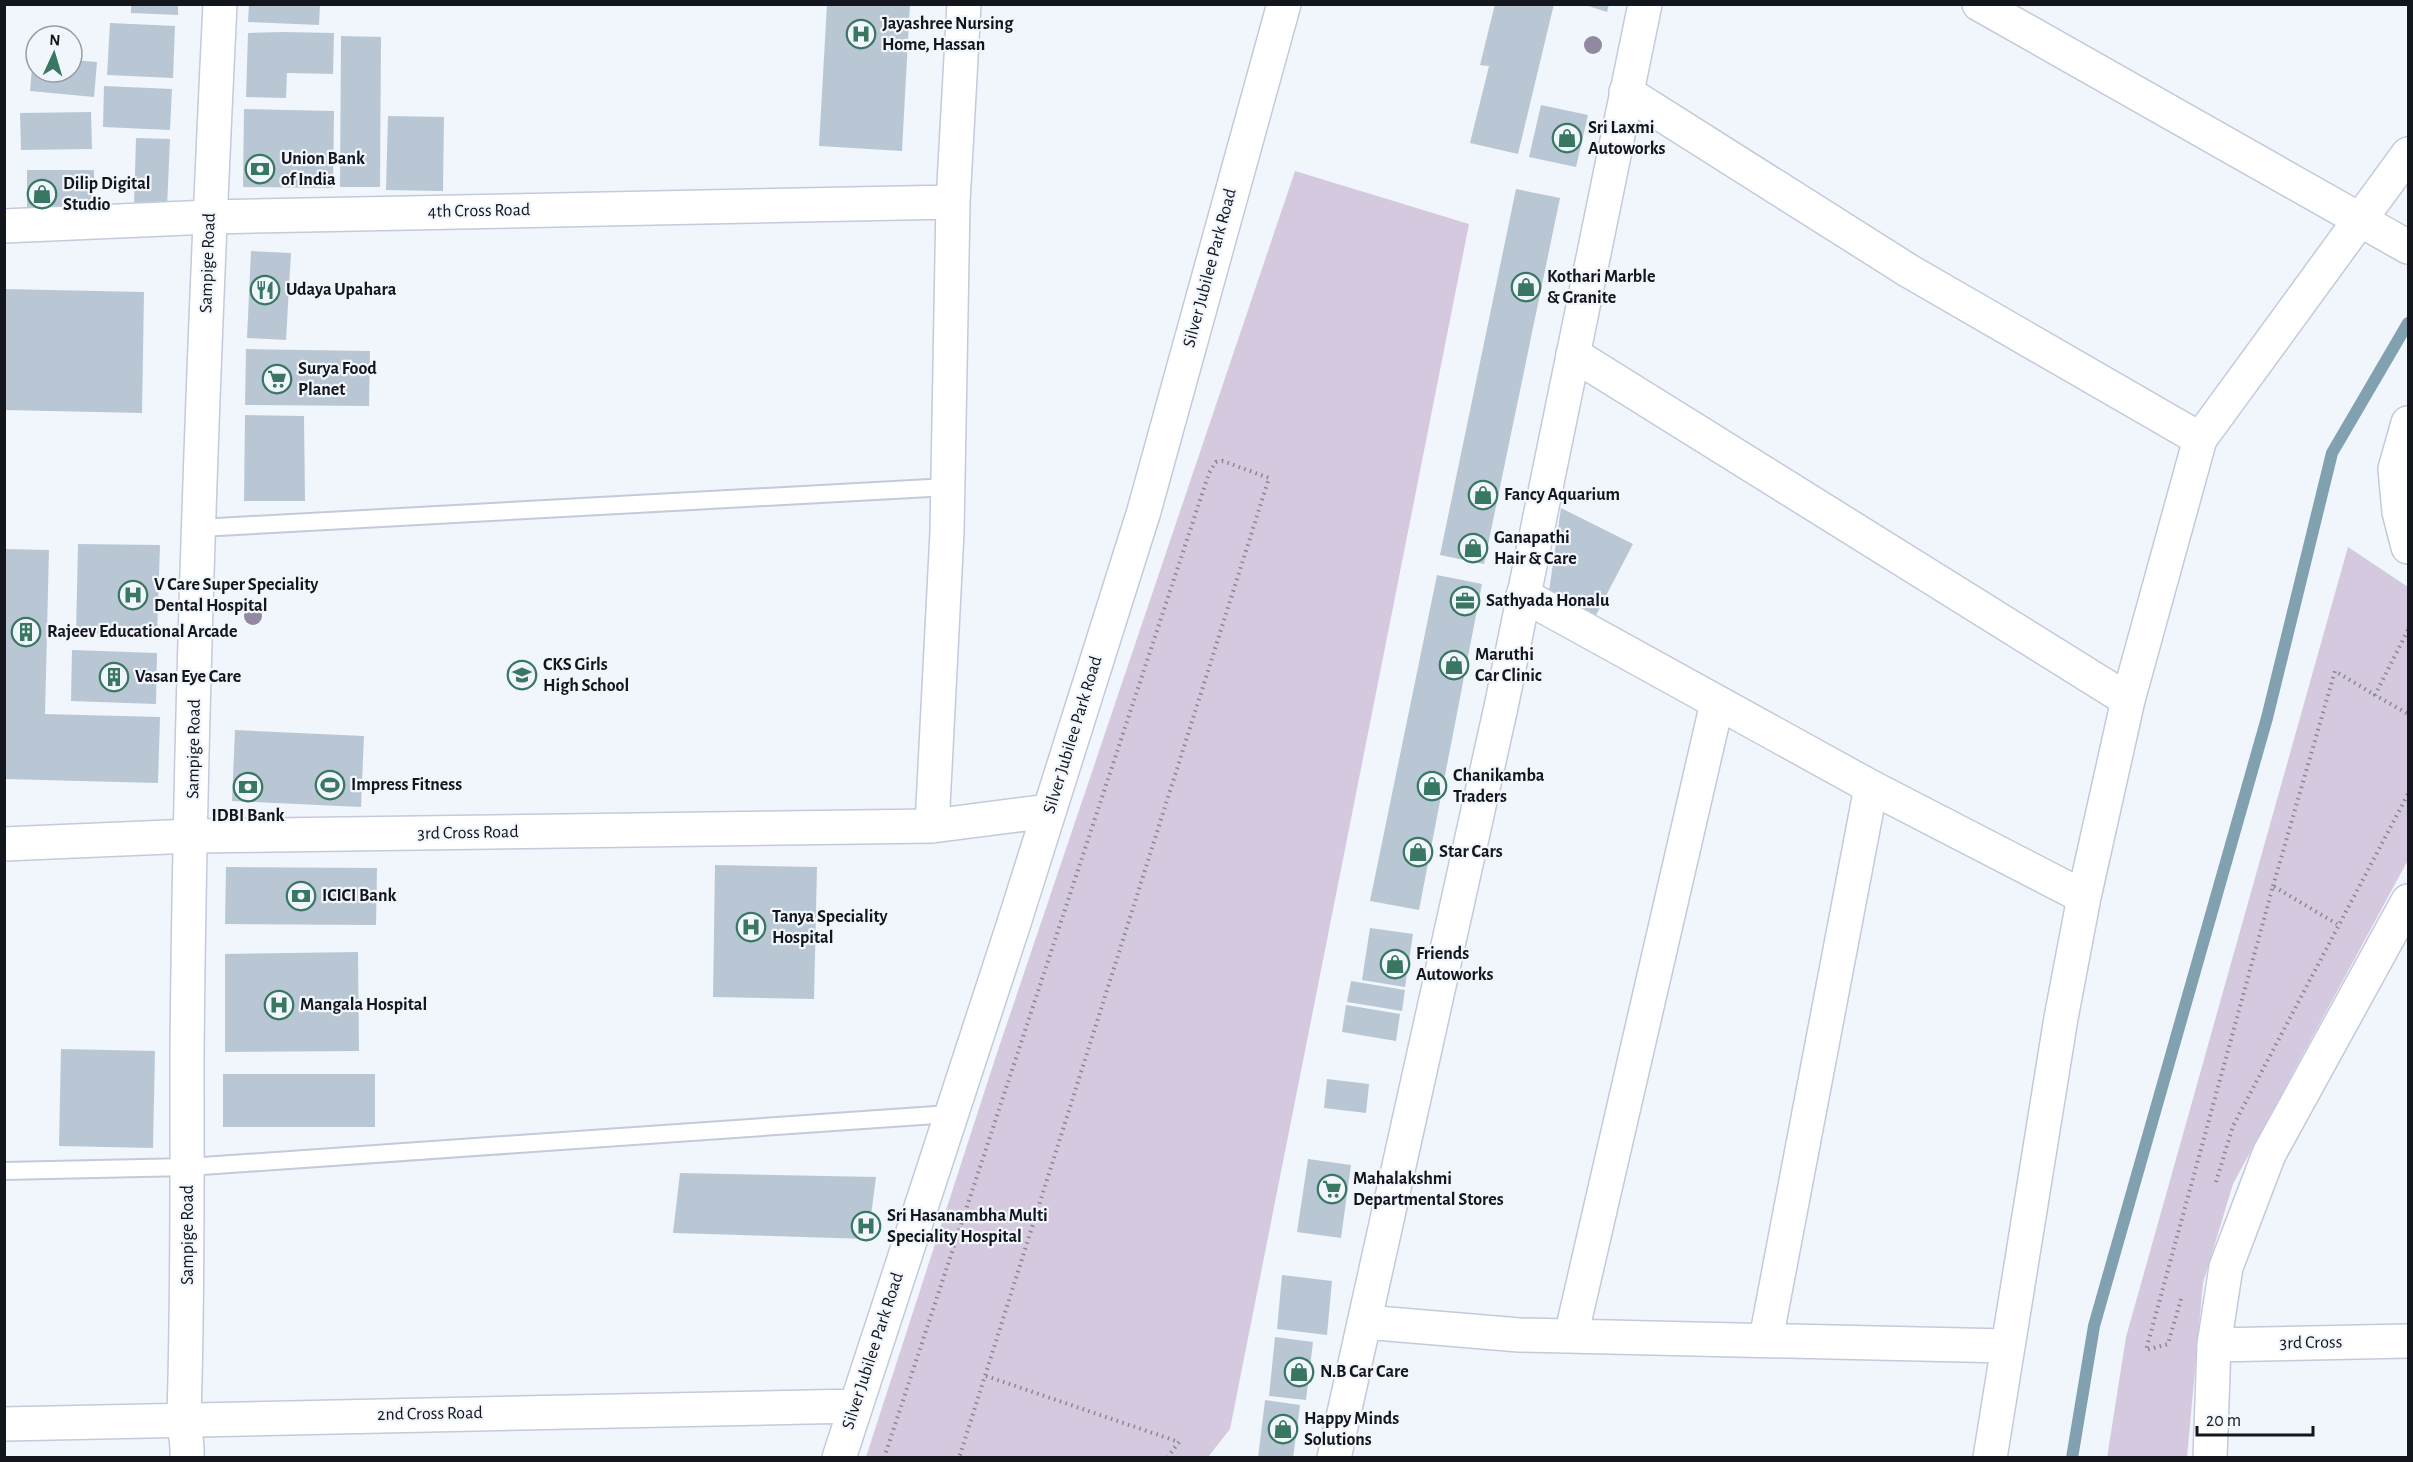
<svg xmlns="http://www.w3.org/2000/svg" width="2413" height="1462" viewBox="0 0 2413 1462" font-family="'Alegreya Sans',sans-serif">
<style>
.green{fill:#d4c9df}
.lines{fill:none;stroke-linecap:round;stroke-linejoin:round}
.stream{stroke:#82a1b0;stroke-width:12}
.building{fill:#b9c7d5}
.lane-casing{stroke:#c3cadb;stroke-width:20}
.street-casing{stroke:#c3cadb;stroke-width:36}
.secondary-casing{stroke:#c3cadb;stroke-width:36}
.path{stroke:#868a90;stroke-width:4;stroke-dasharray:1.5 4.5;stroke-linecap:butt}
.lane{stroke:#fff;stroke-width:16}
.street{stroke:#fff;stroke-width:33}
.secondary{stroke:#fff;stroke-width:33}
.tree{fill:#9289a1}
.labels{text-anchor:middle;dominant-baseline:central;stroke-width:4.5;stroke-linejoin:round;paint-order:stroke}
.poi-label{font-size:18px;font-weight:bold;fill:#13161c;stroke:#f1f5fc;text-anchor:start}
.street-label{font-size:18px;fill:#13161c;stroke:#f1f5fc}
</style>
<rect width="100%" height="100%" fill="#f1f5fc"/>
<path class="green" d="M1295 171 1469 224 1230 1429 1208 1457H866L996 1056Z
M2348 547 2408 587V860L2233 1184 2203 1283 2187 1457 2107 1458 2126 1337Z"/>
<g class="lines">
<path class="stream" d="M2072 1458 2094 1326 2267 718 2332 453 2408 323"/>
</g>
<path class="building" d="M131 4H178V15L131 13Z
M249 4H320L319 25 248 22Z
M827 4H910L902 151 819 146Z
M1495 4H1554L1518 154 1470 143 1489 66 1480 65Z
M1582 4H1609L1607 12Z
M110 23 175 26 173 78 107 75Z
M283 32 334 33 333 74 287 73 286 98 246 97 248 33Z
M341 36 381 37 380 187H340Z
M33 56 36 57V72H72V60L97 62 94 97 30 91Z
M104 86 172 89 170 130 103 127Z
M1541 105 1588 115 1576 167 1529 157Z
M244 109 334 111 333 188 243 187Z
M91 112 92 149 21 150 20 113Z
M388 116 444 117 443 191 386 190Z
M136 138 170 139 167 208 134 206Z
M27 170H94V206L27 207Z
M1516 189 1560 198 1484 564 1440 555Z
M251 251 291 253 286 340 247 338Z
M4 289 144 292 142 413 4 410Z
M246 349 370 351 369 406 245 405Z
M245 415 304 416 305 501H244Z
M1561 508 1633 544 1596 615 1549 591Z
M78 544 160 545 157 635 76 633Z
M4 549 49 550 45 714 160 717 158 783 4 779Z
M1437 575 1482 584 1419 910 1370 901Z
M72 650 157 653 156 704 71 701Z
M235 730 364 736 361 807 232 801Z
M715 865 817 867 814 999 713 997Z
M226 867 377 868 376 925 225 924Z
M1370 928 1413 934 1405 987 1362 980Z
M358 952 359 1051 225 1052V954Z
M1351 981 1405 990 1402 1011 1347 1002Z
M1346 1005 1400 1014 1396 1041 1342 1032Z
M61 1049 155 1051 153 1148 59 1146Z
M223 1074H375V1127H223Z
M1327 1079 1369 1084 1366 1113 1324 1108Z
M1308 1159 1351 1165 1341 1238 1297 1232Z
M680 1173 876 1177 868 1239 673 1233Z
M1282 1275 1332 1281 1327 1335 1277 1329Z
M1275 1337 1313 1342 1306 1400 1269 1396Z
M1265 1400 1300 1405 1293 1458H1258Z"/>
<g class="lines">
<g class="lane-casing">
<path id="lane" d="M199 528 948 487
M4 1171 188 1167 950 1114"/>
</g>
<g class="street-casing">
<path id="street" d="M964 4 953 202 947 532 932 826 1049 811
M1979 4 2408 247
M1626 92 1909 271 2200 439 2128 700
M4 226 210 217 953 202
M1573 354 2128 700 2084 897 2061 1018 1990 1458
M2408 423 2395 469 2399 512 2408 547
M2200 439 2408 154
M1523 595 1871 787 2084 897
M4 844 192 836 932 826
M1365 1322 1519 1335 2007 1346
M1571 1336 1717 703
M1766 1339 1871 787
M2214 1345 2408 1341
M4 1424 856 1406
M839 1458 1014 923 1144 511 1284 4
M2210 1458 2214 1345 2226 1267 2269 1154 2408 901"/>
</g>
<g class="secondary-casing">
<path id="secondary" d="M187 1458C188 1443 184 1429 184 1414 188 1295 187 1175 187 1056 190 706 203 355 220 4
M1334 1458 1501 707 1645 4"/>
</g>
<path class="path" d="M2408 630 2375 695 2408 714
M2273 886 2335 671 2375 695
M2216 1182 2233 1126 2408 794
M2181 1299 2168 1344 2146 1350 2273 886 2337 924
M986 1376 1179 1442 1167 1458
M884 1458 1209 473 1216 462 1223 461 1269 478 959 1458"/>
<use href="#lane" class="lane"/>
<use href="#street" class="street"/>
<use href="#secondary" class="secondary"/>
</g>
<g class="tree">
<circle cx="1593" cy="45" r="9"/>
<circle cx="253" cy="616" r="9"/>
</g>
<defs>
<g id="hospital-ring" transform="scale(1.5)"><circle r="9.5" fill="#f1f5fc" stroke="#397763" stroke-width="1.5"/><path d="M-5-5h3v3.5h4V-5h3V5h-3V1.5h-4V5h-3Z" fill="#397763"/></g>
<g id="shop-ring" transform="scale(1.5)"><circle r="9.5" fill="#f1f5fc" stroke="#397763" stroke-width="1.5"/><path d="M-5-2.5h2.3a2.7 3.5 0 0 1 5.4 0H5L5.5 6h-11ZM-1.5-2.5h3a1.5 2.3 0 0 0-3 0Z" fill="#397763"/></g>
<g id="bank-ring" transform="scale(1.5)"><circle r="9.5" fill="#f1f5fc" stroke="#397763" stroke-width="1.5"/><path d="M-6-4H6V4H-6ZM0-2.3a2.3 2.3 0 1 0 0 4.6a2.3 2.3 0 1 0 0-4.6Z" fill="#397763"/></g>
<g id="restaurant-ring" transform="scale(1.5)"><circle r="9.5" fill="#f1f5fc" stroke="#397763" stroke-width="1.5"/><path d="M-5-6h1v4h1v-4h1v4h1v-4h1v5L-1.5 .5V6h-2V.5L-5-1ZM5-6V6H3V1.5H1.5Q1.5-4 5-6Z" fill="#397763"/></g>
<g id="supermarket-ring" transform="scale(1.5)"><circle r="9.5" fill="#f1f5fc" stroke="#397763" stroke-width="1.5"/><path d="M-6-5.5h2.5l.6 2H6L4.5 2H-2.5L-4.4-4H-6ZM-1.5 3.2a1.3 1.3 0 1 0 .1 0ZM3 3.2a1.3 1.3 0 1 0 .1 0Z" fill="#397763"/></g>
<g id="office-ring" transform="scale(1.5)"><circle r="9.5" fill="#f1f5fc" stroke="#397763" stroke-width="1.5"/><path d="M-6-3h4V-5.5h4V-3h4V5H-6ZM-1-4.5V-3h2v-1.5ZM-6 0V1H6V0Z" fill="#397763"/></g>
<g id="building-ring" transform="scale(1.5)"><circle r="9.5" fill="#f1f5fc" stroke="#397763" stroke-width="1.5"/><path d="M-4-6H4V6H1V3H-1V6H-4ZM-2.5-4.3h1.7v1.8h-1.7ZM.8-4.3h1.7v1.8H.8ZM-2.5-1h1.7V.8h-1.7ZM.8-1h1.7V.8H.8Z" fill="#397763"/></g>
<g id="school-ring" transform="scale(1.5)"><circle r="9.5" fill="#f1f5fc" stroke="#397763" stroke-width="1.5"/><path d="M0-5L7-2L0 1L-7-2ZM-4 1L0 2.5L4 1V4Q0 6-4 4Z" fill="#397763"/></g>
<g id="stadium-ring" transform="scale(1.5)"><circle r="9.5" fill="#f1f5fc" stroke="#397763" stroke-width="1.5"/><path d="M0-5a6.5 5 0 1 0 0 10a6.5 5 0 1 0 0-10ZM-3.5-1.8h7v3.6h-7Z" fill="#397763"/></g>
</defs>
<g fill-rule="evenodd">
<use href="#hospital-ring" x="861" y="34"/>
<use href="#shop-ring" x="1567" y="138"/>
<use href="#bank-ring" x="260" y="169"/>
<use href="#shop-ring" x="42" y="194"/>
<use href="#shop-ring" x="1526" y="287"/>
<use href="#restaurant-ring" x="265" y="290"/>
<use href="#supermarket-ring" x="277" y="379"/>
<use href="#shop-ring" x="1483" y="495"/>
<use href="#shop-ring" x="1473" y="548"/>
<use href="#hospital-ring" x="133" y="595"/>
<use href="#office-ring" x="1465" y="601"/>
<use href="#building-ring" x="26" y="632"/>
<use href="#shop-ring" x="1454" y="665"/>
<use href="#school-ring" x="522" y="675"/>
<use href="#building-ring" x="114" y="677"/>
<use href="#stadium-ring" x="330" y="785"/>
<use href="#shop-ring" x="1432" y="786"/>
<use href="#bank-ring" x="248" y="787"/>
<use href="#shop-ring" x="1418" y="852"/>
<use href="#bank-ring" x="301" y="896"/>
<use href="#hospital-ring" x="751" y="927"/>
<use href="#shop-ring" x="1395" y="964"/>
<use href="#hospital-ring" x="279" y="1005"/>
<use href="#supermarket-ring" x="1332" y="1189"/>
<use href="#hospital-ring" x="866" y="1226"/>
<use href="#shop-ring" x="1299" y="1372"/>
<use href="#shop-ring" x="1283" y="1429"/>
</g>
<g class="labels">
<g class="poi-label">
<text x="882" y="24">Jayashree Nursing<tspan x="882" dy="21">Home, Hassan</tspan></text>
<text x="1588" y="128">Sri Laxmi<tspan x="1588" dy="21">Autoworks</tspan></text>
<text x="281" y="159">Union Bank<tspan x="281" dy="21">of India</tspan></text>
<text x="63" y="184">Dilip Digital<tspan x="63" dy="21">Studio</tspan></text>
<text x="1547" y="277">Kothari Marble<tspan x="1547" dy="21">&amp; Granite</tspan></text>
<text x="286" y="290">Udaya Upahara</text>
<text x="298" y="369">Surya Food<tspan x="298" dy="21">Planet</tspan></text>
<text x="1504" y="495">Fancy Aquarium</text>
<text x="1494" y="538">Ganapathi<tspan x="1494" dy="21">Hair &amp; Care</tspan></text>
<text x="154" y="585">V Care Super Speciality<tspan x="154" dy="21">Dental Hospital</tspan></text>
<text x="1486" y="601">Sathyada Honalu</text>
<text x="47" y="632">Rajeev Educational Arcade</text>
<text x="1475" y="655">Maruthi<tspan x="1475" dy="21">Car Clinic</tspan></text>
<text x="543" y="665">CKS Girls<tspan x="543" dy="21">High School</tspan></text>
<text x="135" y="677">Vasan Eye Care</text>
<text x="1453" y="776">Chanikamba<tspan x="1453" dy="21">Traders</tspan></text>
<text x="351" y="785">Impress Fitness</text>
<text x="248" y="816" text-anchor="middle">IDBI Bank</text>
<text x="1439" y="852">Star Cars</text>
<text x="322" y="896">ICICI Bank</text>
<text x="772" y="917">Tanya Speciality<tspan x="772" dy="21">Hospital</tspan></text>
<text x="1416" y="954">Friends<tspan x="1416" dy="21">Autoworks</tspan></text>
<text x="300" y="1005">Mangala Hospital</text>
<text x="1353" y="1179">Mahalakshmi<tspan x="1353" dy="21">Departmental Stores</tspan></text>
<text x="887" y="1216">Sri Hasanambha Multi<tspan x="887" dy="21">Speciality Hospital</tspan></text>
<text x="1320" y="1372">N.B Car Care</text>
<text x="1304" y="1419">Happy Minds<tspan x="1304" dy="21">Solutions</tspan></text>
</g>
<g class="street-label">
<text transform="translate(479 211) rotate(-1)">4th Cross Road</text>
<text transform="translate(208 263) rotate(-88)">Sampige Road</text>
<text transform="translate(1210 268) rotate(-75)">Silver Jubilee Park Road</text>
<text transform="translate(1073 735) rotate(-73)">Silver Jubilee Park Road</text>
<text transform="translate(194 749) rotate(-89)">Sampige Road</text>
<text transform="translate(468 833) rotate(-1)">3rd Cross Road</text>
<text transform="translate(188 1235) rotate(-90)">Sampige Road</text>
<text transform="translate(2311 1343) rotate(-1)">3rd Cross</text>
<text transform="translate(873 1351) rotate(-72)">Silver Jubilee Park Road</text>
<text transform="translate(430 1414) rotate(-1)">2nd Cross Road</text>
</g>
</g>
<rect width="2413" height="1462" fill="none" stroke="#13161c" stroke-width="12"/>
<g transform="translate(54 54) rotate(4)"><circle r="28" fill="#f1f5fc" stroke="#989ca2" stroke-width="1.5"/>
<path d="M0-4.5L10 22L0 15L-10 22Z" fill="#397763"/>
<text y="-9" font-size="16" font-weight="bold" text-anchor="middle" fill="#13161c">N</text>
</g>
<path d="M2197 1426v9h116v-9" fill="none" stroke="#13161c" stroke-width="3"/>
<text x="2206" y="1426" font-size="18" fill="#13161c" stroke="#f1f5fc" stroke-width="4.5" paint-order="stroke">20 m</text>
</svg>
